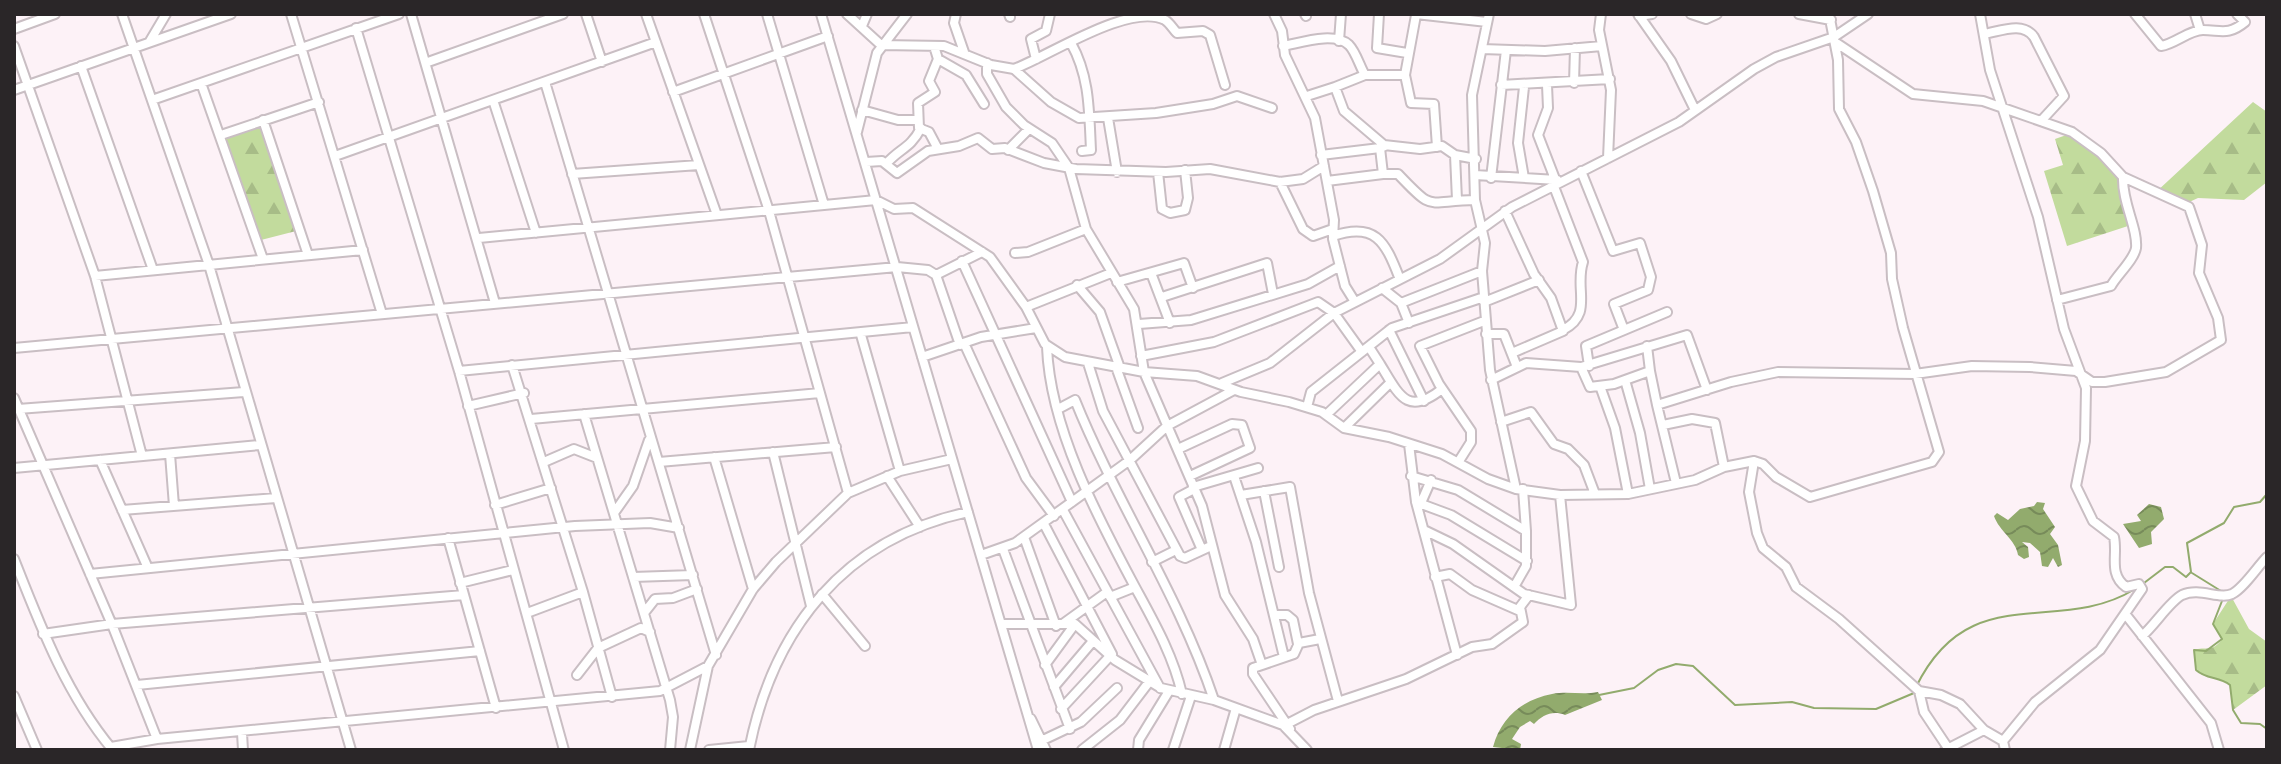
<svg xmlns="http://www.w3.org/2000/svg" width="2281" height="764" viewBox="0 0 2281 764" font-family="'Times New Roman',serif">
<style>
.forest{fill:url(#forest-firs)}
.water{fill:url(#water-waves)}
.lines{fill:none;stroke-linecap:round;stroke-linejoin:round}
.stream{stroke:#92ab6d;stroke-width:2}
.minor-casing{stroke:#c9bec3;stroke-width:12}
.minor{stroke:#fff;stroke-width:8}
</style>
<defs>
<pattern id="forest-firs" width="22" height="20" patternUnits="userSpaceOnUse" patternTransform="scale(2)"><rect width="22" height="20" fill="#c2db9d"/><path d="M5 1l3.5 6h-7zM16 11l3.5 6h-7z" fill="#a7bc87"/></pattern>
<pattern id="water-waves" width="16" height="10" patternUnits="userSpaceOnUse" patternTransform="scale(2)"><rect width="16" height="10" fill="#92ab6d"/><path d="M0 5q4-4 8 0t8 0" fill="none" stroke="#778b5a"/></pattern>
</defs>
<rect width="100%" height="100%" fill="#fdf2f7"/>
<path class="forest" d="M2253 102 2267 112V182L2244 200 2198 198 2187 203 2155 193Z
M267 120 300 230 261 240 223 135Z
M2072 133 2121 174 2131 225 2067 246 2044 171 2063 165 2055 139Z
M2231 596 2249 629 2267 642V685L2233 710 2230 685C2211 670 2194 687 2194 650 2205 646 2213 653 2222 639L2213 624Z"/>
<path class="water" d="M2037 502 2045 503 2043 509 2055 527 2050 534 2058 545 2062 565 2058 567 2053 558 2048 567 2042 566 2040 552 2030 543 2022 542 2028 547 2029 557 2024 559 2018 555C2016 540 1999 531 1994 516L1997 513 2008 520 2020 509 2034 506Z
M2149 504 2161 507 2164 519 2151 532 2152 544 2139 548 2123 524 2141 521 2137 515Z
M1598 692 1602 700 1565 715C1553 710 1542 715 1534 724L1530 721 1520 727 1512 739 1521 744 1520 750 1493 747C1501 718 1521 700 1552 694 1567 691 1583 695 1598 692Z"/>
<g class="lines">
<path class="stream" d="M2192 573 2221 591
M2144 583 2165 567H2173L2186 577 2191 572 2187 543 2224 523 2234 507 2260 502 2267 494
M2222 601 2213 624 2222 639 2206 651 2194 650 2196 670C2207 680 2219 676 2230 685L2233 710 2241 723 2260 724 2267 729
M1916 687C1970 577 2057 637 2135 589
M1599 695 1634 688 1658 670 1676 664 1693 666 1735 705 1792 702 1814 708 1876 709 1914 693"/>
<g class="minor-casing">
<path id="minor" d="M122 14 209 265 351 750
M291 14 382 314
M411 14 495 303
M586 14 602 62
M646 14 717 215
M704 14 769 211 848 493
M767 14 824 205
M821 14 1038 750
M847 14 881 45 944 46 991 65 1014 69 1051 102 1079 118 1156 113 1213 104 1237 96 1272 108
M956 14 954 23 964 52
M1009 14 1010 17
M1274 14 1282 31 1285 55 1315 118 1334 220 1333 239 1345 286 1355 302
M1305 14 1306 16
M1379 14 1377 48 1407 53
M1416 14 1487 22
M1489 14 1472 95 1475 200 1485 243 1482 271 1490 370 1516 489
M1601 14 1599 30 1611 90 1608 158
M1638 14 1671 61 1695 110
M1691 14 1706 19 1717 14
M1799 14 1831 20
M1980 14 1990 70 2038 217 2064 329 2086 388 2085 441 2076 486 2093 521 2114 537C2118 555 2108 574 2126 587L2139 584 2142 589 2100 650 2035 702 2003 741
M2135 14 2161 46C2175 44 2189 30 2203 30 2221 30 2228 36 2245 22L2237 14
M2195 14 2200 30
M1639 16 1652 14
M862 26 867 14
M356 28 459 371 564 750
M14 29 55 14
M1984 34C2001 31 2023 21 2034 37L2064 96 2041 121
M150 41 166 14
M1339 41 1341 14
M1071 43C1090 77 1089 112 1091 150L1082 151
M14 46 95 276 142 456
M934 46 938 59 929 81 935 92 918 103 919 128 929 132 938 149
M1283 46C1300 43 1334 31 1349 45 1356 52 1360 67 1365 75H1405L1416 15
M1482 49 1545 51 1602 46
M938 59 966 75 984 104
M1036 59 1031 39 1046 31 1050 14
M428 62 563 14
M987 63V74L1006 107 1024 125 1052 143 1069 168 1086 229 1134 309 1144 372 1202 506 1225 595 1253 639 1262 665 1253 668V674L1290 729
M81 66 153 270
M1014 69C1049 56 1129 2 1165 20 1170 23 1173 29 1177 33L1203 31 1210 35 1225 85
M1405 75 1411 103 1434 104 1437 147
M545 82 716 655
M201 83 263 259
M1574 83 1575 48
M1501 85 1610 79
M1547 85 1548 108 1538 135 1555 179
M1335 87 1365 75
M1524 87 1518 143 1524 178
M14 90 231 14
M673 92 828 36
M1307 96 1335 87 1344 111 1384 145 1420 149 1442 146 1455 155 1476 159
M152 100 399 14
M493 100 536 233
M862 110 898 120H918
M1108 118 1117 172
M263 120 308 255
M857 132 877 53 907 14
M221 135 319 102
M1385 146 1380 148 1383 174H1398C1435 213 1424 201 1475 200
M1008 150 1029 129
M1321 155 1380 148
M1455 155 1457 200
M335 156 656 42
M866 162 882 161 897 173 928 151 959 146 978 138 992 149 1005 148 1044 163 1076 169 1166 172 1210 169 1280 182 1303 179 1324 166
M886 164C900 148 910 149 921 128
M1581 171 1613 251 1640 243 1651 277 1648 290 1614 304 1624 330
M1158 172 1162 209 1170 213 1185 210 1188 198 1185 170
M572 174 699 165
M1475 175 1557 180
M1491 178 1506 50
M1327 181 1383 174
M1280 182 1303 229 1313 236 1333 229
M1553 184 1583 262C1574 289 1594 314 1563 330
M1505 211 1534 274 1551 298 1563 331 1512 353
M1333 236C1375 222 1385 241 1399 277
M479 238 876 200 894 209 913 208 990 257 1026 307 1045 344 1065 357 1144 372 1197 376 1241 392 1289 402 1322 412 1344 428 1389 437 1442 454 1488 479 1516 489 1560 495 1628 494 1695 480 1724 467 1754 461 1763 464 1776 477 1810 497 1932 462 1939 452 1903 328 1892 279 1891 253 1873 191 1856 142 1839 109 1838 60 1829 14
M1015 253 1028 252 1086 229
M962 261 1072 502
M1151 273 1170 323
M936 275 982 252
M95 276 363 250
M1117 282 1184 263 1193 288
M1077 285 1100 312 1120 368
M1382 288 1401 303 1482 271
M1162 297 1267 263 1273 294
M2057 300 2111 286C2117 275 2134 260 2136 248 2138 228 2122 203 2123 177
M1484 302 1539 280
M1401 303 1409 323
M1026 307 1111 273
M1139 324 1191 320 1308 284 1340 266
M1389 330 1424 401
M1486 334H1504L1517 367
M861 335 900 471
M964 343 1026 478 1054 516
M1647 346 1650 371
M1047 347C1050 428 1097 516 1135 587 1154 622 1173 655 1182 694
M14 348 897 267 928 270 936 275 960 345
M1141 356 1214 342 1318 302 1334 313 1362 352
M922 357 981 337 1036 328
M1088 363 1103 411 1180 556 1185 558 1211 546
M1380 364C1399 395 1407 417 1442 389
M512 365 583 592 612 697
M1589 366 1586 346 1667 312
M1116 367 1138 428
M1581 367 1687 335 1707 390
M459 371 913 327
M1491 380 1526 363 1581 367 1590 387 1614 384 1650 371 1657 405 1731 382 1778 372 1915 374 1972 366 2030 367 2076 371 2092 382H2105L2166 372 2221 340 2218 318 2199 273 2202 245 2189 207 2123 177 2101 153 2072 132 1983 101 1913 94 1835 42
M1625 380 1640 433 1650 489
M1222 383 1270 363 1334 313 1440 259 1512 207 1679 122 1754 69 1776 57 1834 37 1868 14
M1600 386 1615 428 1628 494
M14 398 113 627 157 739
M1657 405 1676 483
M468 406 524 393
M1307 407 1311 392 1392 328 1484 297
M1060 408 1075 400C1116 502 1179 595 1214 700
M18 409 244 392
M584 414 670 700 673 717 670 750
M1326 415 1380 364 1369 347
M531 419 820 393
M1501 422 1531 412 1554 444 1568 449 1584 465 1595 494
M1663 425 1692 419 1715 423 1724 467
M1344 428 1391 382
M1409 444 1416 502 1457 655
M1178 449 1232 424 1242 425 1250 448 1190 476
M773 452 811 606
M170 454 174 506
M714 457 753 589
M100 460 147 566
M1459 461 1471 442V431L1439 384 1420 346 1484 321
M1754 461 1749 492 1757 533 1763 548 1786 567 1796 587 1839 619 1919 691 1941 695 1960 704 1984 730 2003 741 2005 750
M544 462 574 449 597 458
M659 462 836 447
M14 468 260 445
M887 476 920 527
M1234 476 1256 542 1284 657
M1411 476 1458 490 1526 531 1523 489
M1193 487 1258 468
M1194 489 1179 497 1202 550
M1264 491 1279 567
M1241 495 1290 487 1309 593 1338 701
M1416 502 1451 515 1527 561
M1421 503 1431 480
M495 505 551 488
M122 510 276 498
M1063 510 1160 688
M614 513 633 486 649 440
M1044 524 1112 654
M1424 530 1453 544 1514 587 1526 566V531
M1024 537 1056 626
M448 538 496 708
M1003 549 1070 729
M981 555 1015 543 1130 460 1167 426 1234 390
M14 559C40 625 66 694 112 749
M1152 562 1176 550
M90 574 575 526 650 523 679 528
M633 577 693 575
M1435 577 1450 574 1472 590 1520 611
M460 583 513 570
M1514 587 1524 594 1571 605 1560 495
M822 594 865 646
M1110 597 1135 587
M527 613 583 592
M644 613 655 599 673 598 697 589
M1274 615H1287L1293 620 1298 644
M2126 615 2211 723 2219 750
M1064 623 1107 592
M1002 624H1075L1115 660 1161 688 1214 700 1283 725 1307 750
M43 634 112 624 464 595
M2142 636C2154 626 2170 601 2182 595 2200 587 2219 600 2232 594 2244 588 2257 567 2267 557
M1045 665 1075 624
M1262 665 1294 654 1299 643 1320 639
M577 675 598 648 641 628 650 632
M137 685 480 651
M1054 687 1093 641
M1919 691 1924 712 1948 748
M14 696 37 750
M1061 709 1110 656
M1031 719 1046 750
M1287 724 1314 710 1406 679 1472 647 1492 644 1523 622 1520 607 1529 595
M242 733 243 750
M1043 740 1081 722 1117 688
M111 747 157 739 660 691 708 666
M690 750 708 666 753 589 776 562 848 493 900 471 952 459
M709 750 749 746
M749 750C773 629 844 539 968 512
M1082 750 1120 720 1149 682
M1138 750 1139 740 1169 691
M1173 750 1191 696
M1224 750 1236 708
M1945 750 1984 730"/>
</g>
<use href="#minor" class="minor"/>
</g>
<rect width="2281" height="764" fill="none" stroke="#2a2628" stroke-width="32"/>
</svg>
